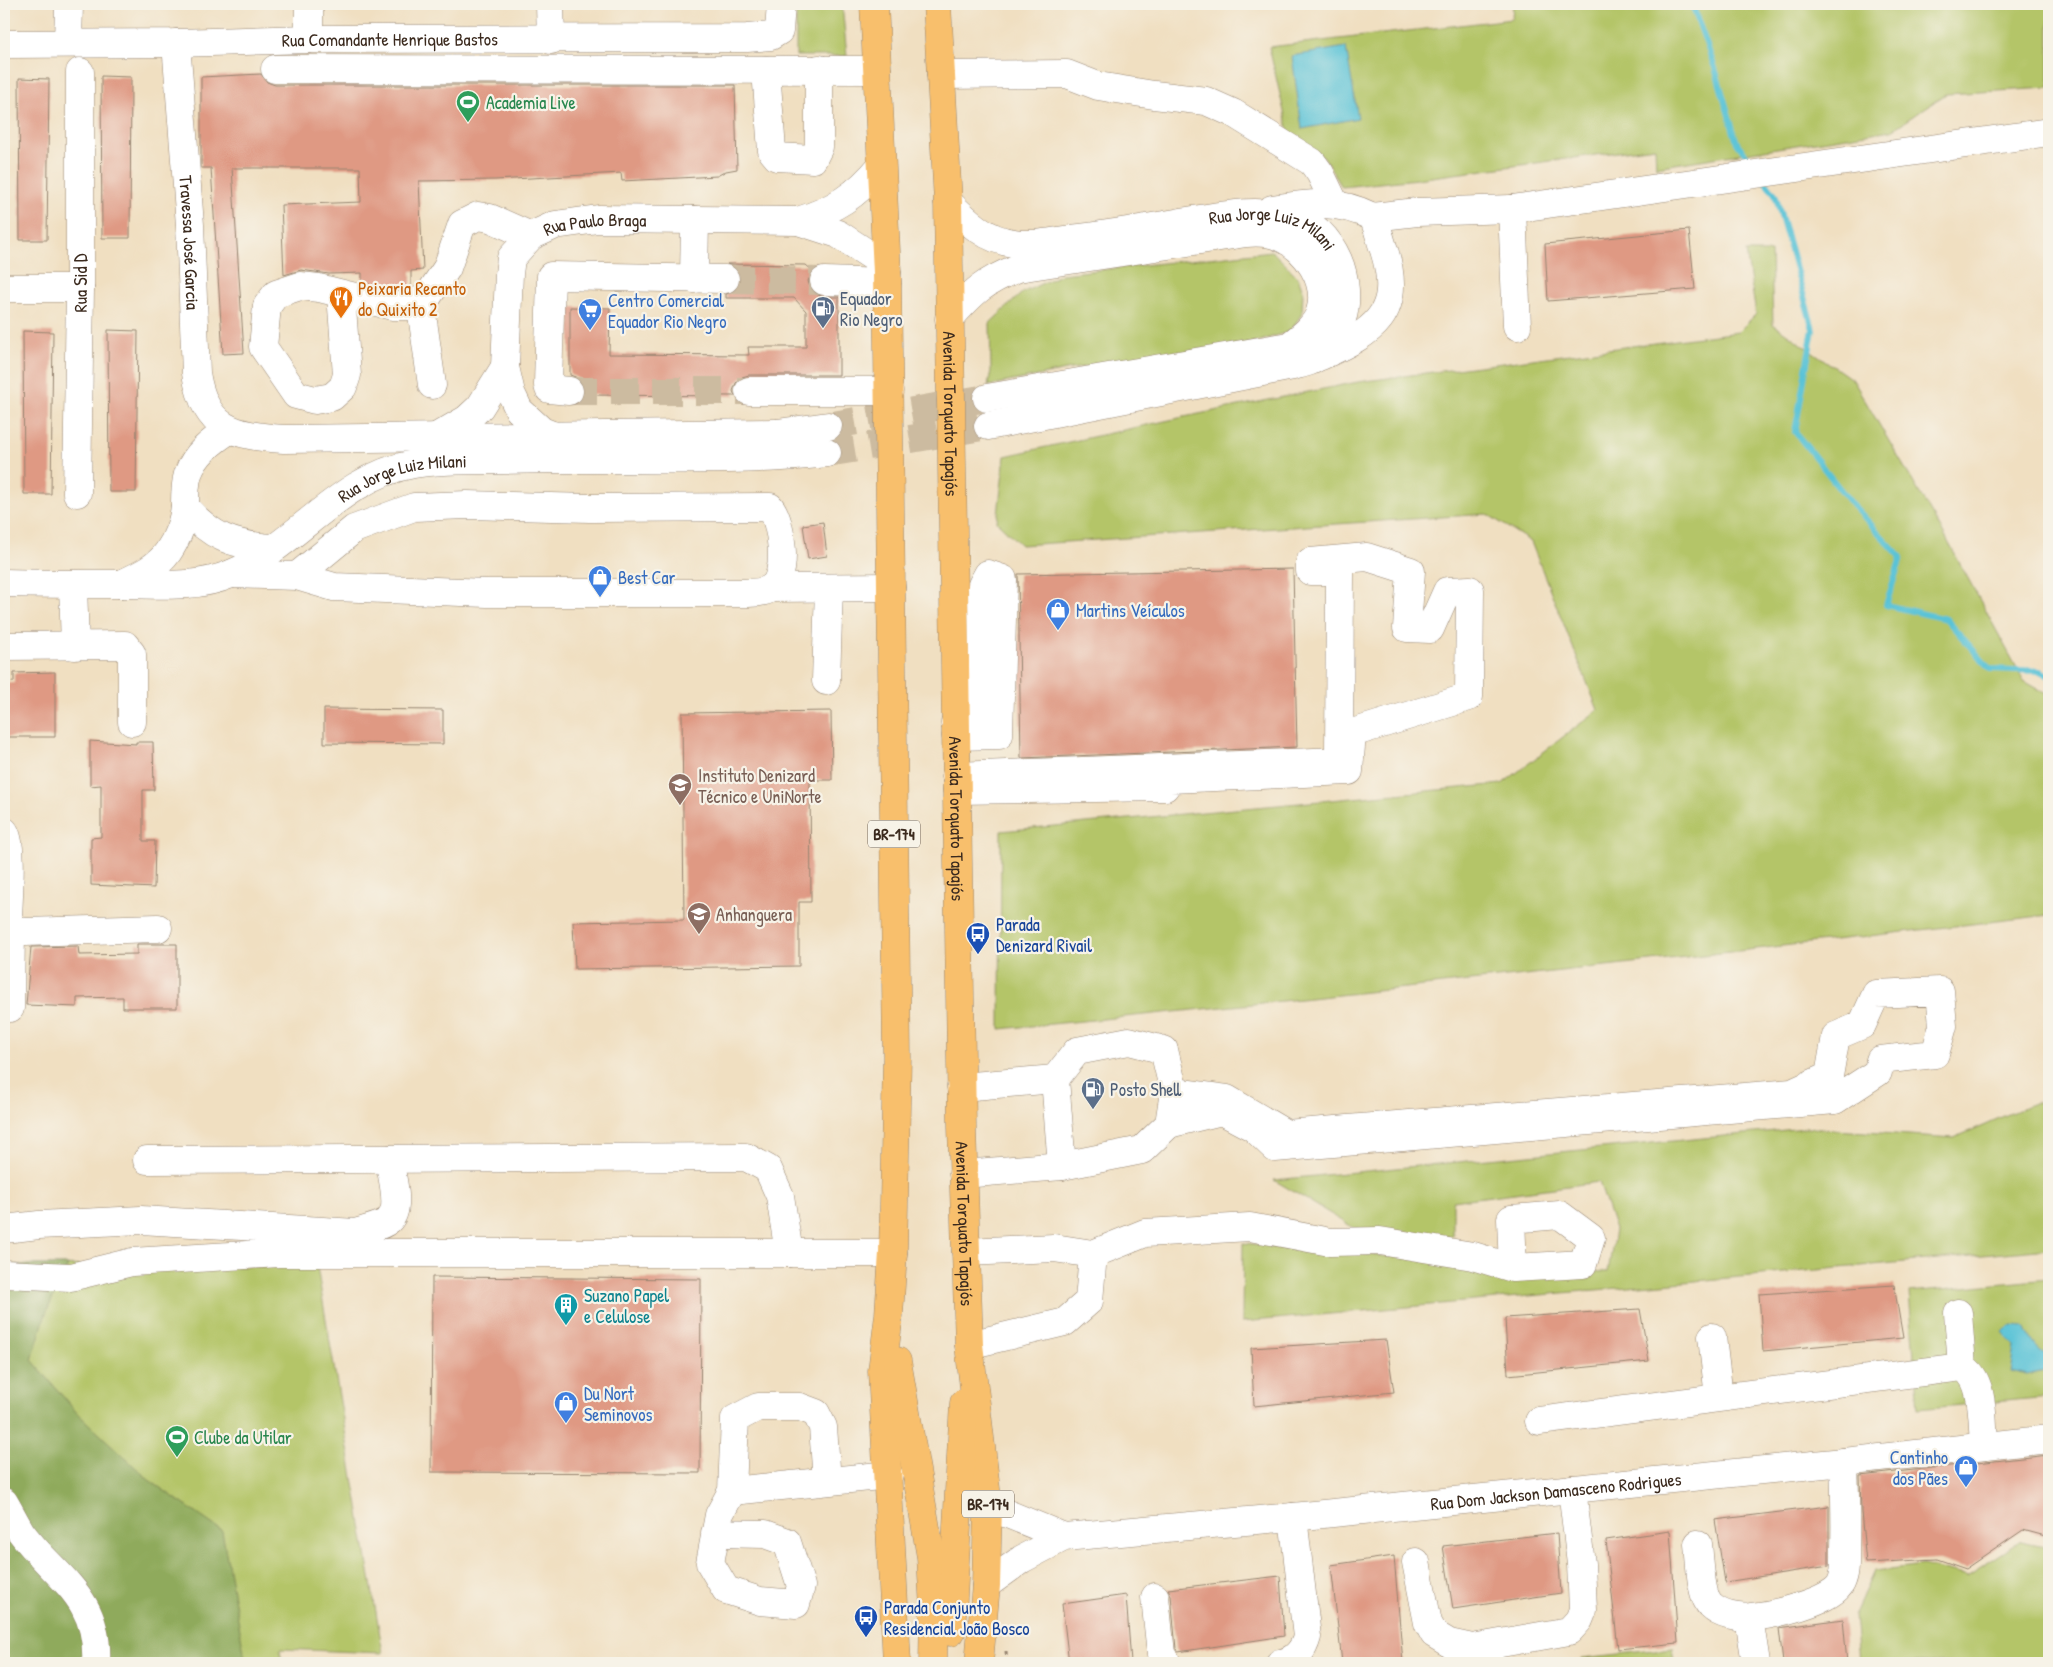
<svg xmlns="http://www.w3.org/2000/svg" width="2053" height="1667" viewBox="0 0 2053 1667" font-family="'Patrick Hand',sans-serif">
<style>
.green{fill:#b4c568;stroke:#787843}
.forest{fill:#8faa5c;stroke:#656a3d}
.water{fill:#5ac3d7;stroke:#4a767a}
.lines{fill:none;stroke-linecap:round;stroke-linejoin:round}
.stream{stroke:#5ac3d7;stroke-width:6}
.building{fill:#df9983}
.minor-tunnel{stroke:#ccbba0;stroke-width:28;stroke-dasharray:28 14;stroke-linecap:butt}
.minor-casing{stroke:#968470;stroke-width:29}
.highway-casing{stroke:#968470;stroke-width:29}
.path{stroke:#968470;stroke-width:3;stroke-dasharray:4 4;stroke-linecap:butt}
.minor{stroke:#fff;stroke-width:28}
.highway{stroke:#f8bf6c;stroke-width:28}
.labels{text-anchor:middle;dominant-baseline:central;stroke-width:4.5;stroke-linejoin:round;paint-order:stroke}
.shield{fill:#f7f3e8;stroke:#73665b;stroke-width:1}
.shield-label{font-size:16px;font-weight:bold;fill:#3b2a1e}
.street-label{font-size:18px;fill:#3b2a1e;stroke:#f7f3e8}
.leisure-label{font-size:18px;fill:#27864d;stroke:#f7f3e8;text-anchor:start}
.food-label{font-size:18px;fill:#c56008;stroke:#f7f3e8;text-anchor:start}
.service-label{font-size:18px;fill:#4e5e75;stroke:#f7f3e8;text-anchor:start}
.shop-label{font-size:18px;fill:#366cbe;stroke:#f7f3e8;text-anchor:start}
.education-label{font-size:18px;fill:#785e54;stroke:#f7f3e8;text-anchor:start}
.transit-label{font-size:18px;fill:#164399;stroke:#f7f3e8;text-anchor:start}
.culture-label{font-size:18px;fill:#0d838f;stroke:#f7f3e8;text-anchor:start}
</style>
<rect width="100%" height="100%" fill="#f7f3e8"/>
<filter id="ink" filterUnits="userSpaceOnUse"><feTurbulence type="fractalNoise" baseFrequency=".02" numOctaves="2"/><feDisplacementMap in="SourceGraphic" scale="10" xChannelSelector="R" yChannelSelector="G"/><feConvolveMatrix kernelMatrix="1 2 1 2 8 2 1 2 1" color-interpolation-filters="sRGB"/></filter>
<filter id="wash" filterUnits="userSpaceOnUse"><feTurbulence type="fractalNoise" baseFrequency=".0096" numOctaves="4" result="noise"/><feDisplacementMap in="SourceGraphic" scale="20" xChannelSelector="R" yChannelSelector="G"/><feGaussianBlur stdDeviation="1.12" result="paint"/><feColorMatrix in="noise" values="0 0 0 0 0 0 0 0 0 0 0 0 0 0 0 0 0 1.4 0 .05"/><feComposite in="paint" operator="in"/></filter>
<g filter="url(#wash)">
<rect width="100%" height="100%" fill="#f0dfc1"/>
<path class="green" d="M796 4H842L847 56H796Z
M1513 4H2049V88L1946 94 1892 130 1656 167 1655 147 1417 179 1342 187 1324 157 1289 133 1269 47 1512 19Z
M1272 251 1298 277 1303 291 1302 313 1291 331 1260 341 1071 369 988 386 991 371 990 323 1022 293 1062 274Z
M1746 252H1771L1773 324 1853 380 1946 538 2024 681 2049 695V915C1700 956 1350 996 1000 1029L1001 831 1502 784 1598 710 1531 542 1487 514 1021 545 997 522 1005 456 1179 418 1358 382 1738 332 1756 314Z
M2036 1102 2049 1103V1249L1242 1322 1243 1243 1513 1268 1608 1272 1615 1230 1599 1182 1453 1201V1236L1354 1228 1274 1180 1806 1128 1954 1138Z
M4 1265 317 1267 383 1653 280 1649 282 1663H4Z
M2049 1279V1397L1918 1409 1909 1292Z
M2021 1541 2049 1547V1663H1858L1854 1615 1874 1571 1923 1565 1967 1576Z
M1673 1648 1675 1663H1583L1582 1658Z"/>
<path class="forest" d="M4 1265H68L46 1313 32 1360 77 1413 149 1480 222 1531 245 1658 239 1663H4Z"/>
<path class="water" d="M1346 47 1358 118 1302 129 1292 56Z
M2011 1325 2025 1326C2030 1338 2035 1349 2047 1355L2049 1354V1370L2027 1375 2011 1371 2015 1347 2003 1333Z"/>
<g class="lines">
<path class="stream" d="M1692 4 1715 68 1737 143 1755 167
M1765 181 1775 194 1813 329 1795 432 1852 504 1901 557 1886 605 1946 619 1990 669 2040 671 2049 676"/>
</g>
<g id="blocks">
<path class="building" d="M261 74 267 82 275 85H735L737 169 726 171 717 176 622 181 621 173 495 180 419 181 423 270 411 271V287L409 289 394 290 362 283V273L329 274 301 270 284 275 281 205 361 202 360 168H232L244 353 223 354 211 168H201V77Z
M101 76 131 77 130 238H102Z
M19 78 49 79 47 240H20Z
M1689 230 1695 289 1548 301 1545 244Z
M727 264 806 265 813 271 808 281 810 288 815 294 824 297H839V375H749L742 377 736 383 733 391 735 396 584 395 583 384 578 378 570 375V307L610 308 609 354 749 355 748 347H806V311L794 298H726V294L733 292 738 287 741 280 738 271 733 266Z
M108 330 138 331 136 492H109Z
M23 331 53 332 51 494H24Z
M823 522 827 556 808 559 803 525Z
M1293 569 1297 747 1021 758 1018 574Z
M55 672V737H4V683L14 682V673Z
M324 709 443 710V744L324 743Z
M831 711 832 780H810L811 902H799V966L575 969 573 922 684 920 682 713Z
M90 741 136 744V742H153L154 790H143V841H155L154 888 91 885V838L101 837V785L90 786Z
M137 944H177V1008H123V997L77 998V1007L26 1005 31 947 78 946 79 955 137 954Z
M432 1277 701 1279 700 1473 431 1472Z
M1894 1285 1903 1338 1763 1351 1759 1294Z
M1640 1309 1649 1361 1508 1375 1505 1318Z
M1386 1340 1394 1392 1254 1406 1251 1348Z
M2049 1455V1537L2023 1530 1966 1569 1937 1559 1866 1563 1861 1512 1860 1476Z
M1829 1506V1566L1725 1582 1715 1520Z
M1670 1531 1678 1643 1618 1649 1606 1540Z
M1557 1533 1561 1593 1453 1609 1443 1546Z
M1394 1556 1403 1663H1342L1331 1565Z
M1280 1576 1284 1636 1178 1652 1176 1649 1171 1595 1168 1589Z
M1126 1595 1131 1663H1069L1062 1604Z
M1843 1619 1847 1663H1783L1779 1628Z"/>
</g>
</g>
<g filter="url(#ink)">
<use href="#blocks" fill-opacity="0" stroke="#968470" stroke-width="1"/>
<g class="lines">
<path class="minor-tunnel" d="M725 279 824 281
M569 391H749
M828 426 987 398
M827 453 988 426"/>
<g class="minor-casing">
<g id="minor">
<path d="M550 4 551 40"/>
<path d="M309 39V4"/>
<path d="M68 43 69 4"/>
<path id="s1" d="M176 43 190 225 196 373C205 430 233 435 284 439L777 433 828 426"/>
<path id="s2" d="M4 44 176 43 309 39 747 38 771 36 779 31 781 4"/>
<path d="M275 69 877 70"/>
<path d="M766 70 772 151 777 157 813 159 819 147V69"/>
<path d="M941 75 1067 74 1098 86 1154 95 1206 101 1233 113 1312 162 1320 173 1335 204"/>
<path id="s3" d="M948 202C967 221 986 240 1014 243 1033 246 1052 242 1071 239 1106 235 1141 229 1176 223 1215 217 1257 206 1296 219 1316 225 1329 240 1338 260 1345 276 1348 301 1342 319 1338 332 1328 349 1317 357 1312 362 1300 364 1293 366L988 426"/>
<path d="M1272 209C1310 203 1337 199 1373 217 1378 228 1380 239 1384 250 1404 314 1374 332 1321 356"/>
<path d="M1512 209 1517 326"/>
<path d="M1373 217 1417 212 1512 209 2049 132"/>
<path d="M798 221C834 210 857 195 881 166"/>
<path d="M694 279 695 220"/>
<path d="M824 281 887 283"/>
<path d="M4 288H80"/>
<path d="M341 294 347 375 343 387 332 397 315 400 296 395 263 347 267 306 276 294 300 286 319 288 392 306H412L428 296 447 268 462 224 478 216 490 218 531 236"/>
<path d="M420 300 432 385"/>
<path d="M949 319C973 292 983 282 1018 268L1246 233C1257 232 1269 232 1280 237 1307 249 1329 282 1320 312 1315 327 1301 337 1289 346L987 398"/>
<path d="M569 391 549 389 548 385 551 276 725 279"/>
<path d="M749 391H889"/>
<path d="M436 437 467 419 480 407 505 367"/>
<path id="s4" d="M557 437 542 431 519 410 511 393 505 367 509 274 511 258 531 236 555 225 598 219 798 221 838 234 873 257 887 272"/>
<path id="s5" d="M77 493 80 288V72"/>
<path d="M185 507C211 537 232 545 272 548"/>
<path d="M231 574 297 576 334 587 487 593H744C752 593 764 593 771 588 789 576 782 521 770 507L590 508 467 505 414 507 354 529 297 576"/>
<path id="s6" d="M4 583C43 584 81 584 120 584 158 584 195 589 231 574 296 546 340 476 414 464 443 459 475 461 504 460 612 456 720 465 827 453"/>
<path d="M121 584C138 576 157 568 168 552 177 539 184 521 185 505 185 495 185 484 188 474 195 454 212 441 229 430"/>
<path d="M73 585 75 646"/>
<path d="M771 588 891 587"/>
<path d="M4 646 125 645 132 654V722"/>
<path d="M826 681 829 588"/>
<path d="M955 723 983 722 982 585 988 574 1003 579 999 735 956 736"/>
<path d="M956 776 1339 761 1340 571H1310V562L1367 557 1411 571 1407 628 1430 629 1447 591 1470 590 1469 697 1352 733 1349 771 1170 779 1165 787 957 790"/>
<path d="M4 831C14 841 8 904 8 921L11 929 25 932 158 928"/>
<path d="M10 1008 11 929"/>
<path d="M1055 1079 1077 1051 1129 1041 1164 1050 1174 1092 1169 1124 1142 1150 1062 1166"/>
<path d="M961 1087 1055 1079 1062 1166 963 1174"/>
<path d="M1169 1124 1222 1111 1254 1128 1275 1148 1835 1100 1878 1072 1880 1060 1935 1054 1943 1026 1940 991 1876 994 1862 1025 1836 1036 1829 1076 1792 1093 1286 1134 1227 1099 1174 1092"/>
<path d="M147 1160 746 1157 768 1169 780 1196 789 1253"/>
<path d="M4 1229 39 1225 141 1220 356 1233C366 1229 381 1227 389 1220 402 1208 391 1174 389 1159"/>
<path d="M966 1252 1054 1248 1093 1254"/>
<path d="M4 1274 71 1277 132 1262 279 1253H893"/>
<path d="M1958 1313 1962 1367"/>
<path d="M1712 1337 1719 1397"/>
<path d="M969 1345 1065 1322 1089 1301 1093 1254 1145 1233 1250 1227 1330 1242 1380 1241 1473 1256 1513 1268 1583 1264 1591 1238 1560 1215 1511 1219 1513 1268"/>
<path d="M1539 1421 1962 1367C1985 1378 1982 1423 1984 1446"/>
<path d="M732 1491 889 1475"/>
<path d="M4 1502C10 1512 15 1522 21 1532 55 1578 100 1596 96 1663"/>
<path d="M988 1506 1064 1537"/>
<path d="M715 1533 765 1534 787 1542 801 1586 796 1604 760 1601 726 1590 710 1563 719 1515 732 1491 735 1419 758 1407H800L816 1413 823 1427 827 1481"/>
<path d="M1698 1544C1700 1560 1700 1596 1711 1606 1720 1615 1739 1619 1751 1617 1771 1615 1832 1602 1841 1583 1846 1573 1845 1561 1845 1549 1846 1520 1845 1491 1844 1462"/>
<path d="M1416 1562 1428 1623 1434 1634 1449 1643 1472 1648 1569 1631 1579 1620 1583 1610 1581 1564 1572 1489"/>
<path id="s7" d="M986 1585 1022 1559 1064 1537 1293 1517 1844 1462 2049 1439"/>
<path d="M1155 1597 1161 1654 1167 1663"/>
<path d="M1749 1618 1756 1663"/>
<path d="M1280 1663C1295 1661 1303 1651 1307 1637L1293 1517"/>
</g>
</g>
<g class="highway-casing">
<g id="highway">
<path d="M874 4 887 272 897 1057 893 1253 889 1315 882 1371 897 1663"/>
<path id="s8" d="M937 4 948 202 962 1127 969 1345 988 1506 986 1585 979 1663"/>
<path d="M897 1361 931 1557 934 1609 933 1663"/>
<path d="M951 1632 964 1403"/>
</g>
</g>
<path class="path" d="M1006 1651 1007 1663"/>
<use href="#minor" class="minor"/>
<use href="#highway" class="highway"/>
</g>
</g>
<defs>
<g id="stadium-pin" transform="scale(1.25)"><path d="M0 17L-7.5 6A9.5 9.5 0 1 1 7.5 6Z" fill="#2e9e5b" stroke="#f7f3e8"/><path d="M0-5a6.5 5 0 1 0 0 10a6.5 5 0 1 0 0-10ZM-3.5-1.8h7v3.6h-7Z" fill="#fff"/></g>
<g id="restaurant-pin" transform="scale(1.25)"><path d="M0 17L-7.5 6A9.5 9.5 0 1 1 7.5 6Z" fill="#e8710a" stroke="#f7f3e8"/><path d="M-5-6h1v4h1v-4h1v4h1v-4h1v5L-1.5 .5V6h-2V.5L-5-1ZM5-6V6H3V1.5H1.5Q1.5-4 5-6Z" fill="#fff"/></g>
<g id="fuel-pin" transform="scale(1.25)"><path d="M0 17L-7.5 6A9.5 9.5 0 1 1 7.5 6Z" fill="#5c6f8a" stroke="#f7f3e8"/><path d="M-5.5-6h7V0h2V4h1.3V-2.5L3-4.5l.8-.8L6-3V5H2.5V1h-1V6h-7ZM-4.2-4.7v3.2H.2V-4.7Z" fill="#fff"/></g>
<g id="supermarket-pin" transform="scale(1.25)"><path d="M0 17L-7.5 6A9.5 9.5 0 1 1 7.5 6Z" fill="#3f7fe0" stroke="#f7f3e8"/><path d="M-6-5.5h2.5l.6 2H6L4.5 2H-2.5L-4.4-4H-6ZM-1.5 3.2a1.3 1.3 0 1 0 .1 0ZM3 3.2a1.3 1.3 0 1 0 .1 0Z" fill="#fff"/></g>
<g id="shop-pin" transform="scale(1.25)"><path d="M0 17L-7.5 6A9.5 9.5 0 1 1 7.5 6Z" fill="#3f7fe0" stroke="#f7f3e8"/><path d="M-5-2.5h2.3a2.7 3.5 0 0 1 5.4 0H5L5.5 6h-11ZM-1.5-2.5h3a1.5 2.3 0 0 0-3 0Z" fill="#fff"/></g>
<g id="university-pin" transform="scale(1.25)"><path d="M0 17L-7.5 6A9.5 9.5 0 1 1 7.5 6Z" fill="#8d6e63" stroke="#f7f3e8"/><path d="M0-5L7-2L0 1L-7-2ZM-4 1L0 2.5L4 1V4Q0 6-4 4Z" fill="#fff"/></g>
<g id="bus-pin" transform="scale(1.25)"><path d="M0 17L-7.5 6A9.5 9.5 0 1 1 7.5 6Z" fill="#1a4fb4" stroke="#f7f3e8"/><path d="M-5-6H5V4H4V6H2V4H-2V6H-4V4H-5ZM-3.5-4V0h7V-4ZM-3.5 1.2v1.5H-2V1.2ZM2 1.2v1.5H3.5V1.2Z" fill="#fff"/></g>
<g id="building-pin" transform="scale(1.25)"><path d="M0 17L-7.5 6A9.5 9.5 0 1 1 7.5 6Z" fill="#0f9aa8" stroke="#f7f3e8"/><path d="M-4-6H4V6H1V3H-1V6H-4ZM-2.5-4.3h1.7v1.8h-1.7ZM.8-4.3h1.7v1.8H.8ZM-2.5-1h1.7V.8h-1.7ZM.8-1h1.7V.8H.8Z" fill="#fff"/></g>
</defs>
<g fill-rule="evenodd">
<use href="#stadium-pin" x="468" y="102"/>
<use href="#restaurant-pin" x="341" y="298"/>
<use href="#fuel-pin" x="823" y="308"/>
<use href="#supermarket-pin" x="590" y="310"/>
<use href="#shop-pin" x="600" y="577"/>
<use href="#shop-pin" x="1058" y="610"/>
<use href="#university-pin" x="680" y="785"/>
<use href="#university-pin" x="699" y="914"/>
<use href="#bus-pin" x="978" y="934"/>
<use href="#fuel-pin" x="1093" y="1089"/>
<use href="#building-pin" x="566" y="1305"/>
<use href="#shop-pin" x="566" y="1403"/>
<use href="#stadium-pin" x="177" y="1437"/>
<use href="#shop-pin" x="1966" y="1467"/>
<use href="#bus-pin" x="866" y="1617"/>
</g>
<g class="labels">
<g class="shield">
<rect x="868" y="820.5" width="52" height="27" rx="4"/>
<rect x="962" y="1490.5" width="52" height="27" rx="4"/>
</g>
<g class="shield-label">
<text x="894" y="834">BR-174</text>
<text x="988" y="1504">BR-174</text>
</g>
<g class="street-label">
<text stroke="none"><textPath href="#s2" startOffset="386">Rua Comandante Henrique Bastos</textPath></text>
<text stroke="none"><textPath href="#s4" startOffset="298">Rua Paulo Braga</textPath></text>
<text stroke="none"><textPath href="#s3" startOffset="344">Rua Jorge Luiz Milani</textPath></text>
<text stroke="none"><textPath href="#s1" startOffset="200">Travessa José Garcia</textPath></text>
<text stroke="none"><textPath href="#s5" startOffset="210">Rua Sid D</textPath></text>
<text stroke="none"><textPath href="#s8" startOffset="410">Avenida Torquato Tapajós</textPath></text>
<text stroke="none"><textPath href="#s6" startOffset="429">Rua Jorge Luiz Milani</textPath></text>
<text stroke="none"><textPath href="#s8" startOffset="815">Avenida Torquato Tapajós</textPath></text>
<text stroke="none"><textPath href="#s8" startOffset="1220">Avenida Torquato Tapajós</textPath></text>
<text stroke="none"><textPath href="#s7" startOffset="586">Rua Dom Jackson Damasceno Rodrigues</textPath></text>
</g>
<g class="leisure-label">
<text x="486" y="102">Academia Live</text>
<text x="194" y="1437">Clube da Utilar</text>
</g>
<g class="food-label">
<text x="358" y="288">Peixaria Recanto<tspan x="358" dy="21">do Quixito 2</tspan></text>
</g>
<g class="service-label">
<text x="840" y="298">Equador<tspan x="840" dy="21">Rio Negro</tspan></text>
<text x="1110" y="1089">Posto Shell</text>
</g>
<g class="shop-label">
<text x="608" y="300">Centro Comercial<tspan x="608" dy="21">Equador Rio Negro</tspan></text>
<text x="618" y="577">Best Car</text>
<text x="1076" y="610">Martins Veículos</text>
<text x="584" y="1393">Du Nort<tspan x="584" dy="21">Seminovos</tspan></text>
<text x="1948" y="1457" text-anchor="end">Cantinho<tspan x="1948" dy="21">dos Pães</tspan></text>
</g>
<g class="education-label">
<text x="698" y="775">Instituto Denizard<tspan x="698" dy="21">Técnico e UniNorte</tspan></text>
<text x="716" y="914">Anhanguera</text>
</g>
<g class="transit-label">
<text x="996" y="924">Parada<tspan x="996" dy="21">Denizard Rivail</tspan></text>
<text x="884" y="1607">Parada Conjunto<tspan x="884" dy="21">Residencial João Bosco</tspan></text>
</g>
<g class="culture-label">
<text x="584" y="1295">Suzano Papel<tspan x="584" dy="21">e Celulose</tspan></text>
</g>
</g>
<rect width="2053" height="1667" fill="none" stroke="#f7f3e8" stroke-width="20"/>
</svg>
